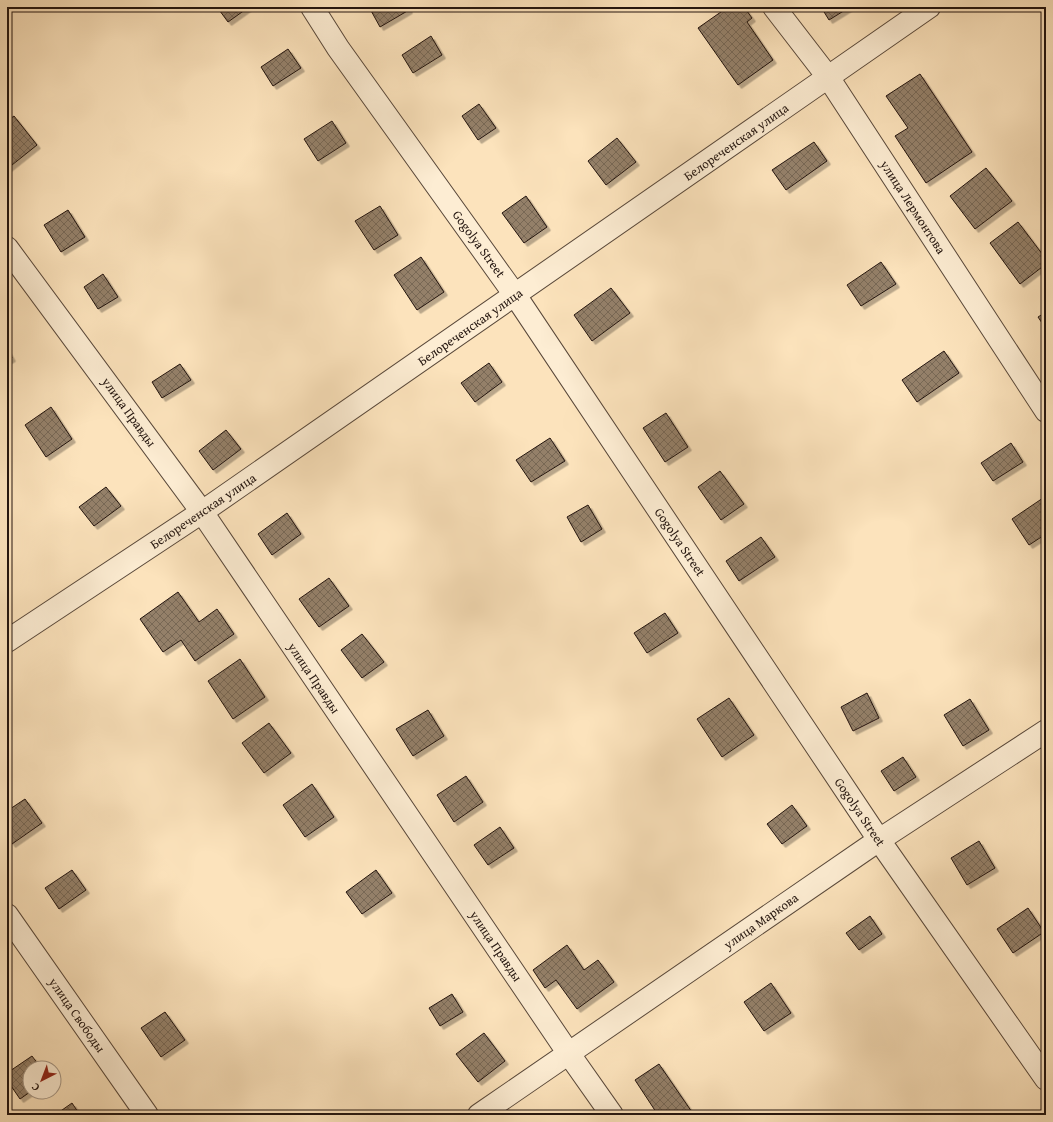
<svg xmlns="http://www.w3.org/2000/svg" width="1053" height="1122" viewBox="0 0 1053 1122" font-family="'Gentium Book Plus',serif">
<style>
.building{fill:url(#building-cross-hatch);stroke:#23150f;filter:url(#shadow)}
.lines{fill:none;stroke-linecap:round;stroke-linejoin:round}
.minor-casing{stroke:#59483a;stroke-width:24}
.tertiary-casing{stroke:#59483a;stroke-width:24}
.minor{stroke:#fdedd3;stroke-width:22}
.tertiary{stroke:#fdedd3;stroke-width:22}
.labels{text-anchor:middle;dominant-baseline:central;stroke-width:3;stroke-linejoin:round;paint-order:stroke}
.street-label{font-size:13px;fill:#23150f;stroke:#fdedd3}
</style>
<defs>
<pattern id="building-cross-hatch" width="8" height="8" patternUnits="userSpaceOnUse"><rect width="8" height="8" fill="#948069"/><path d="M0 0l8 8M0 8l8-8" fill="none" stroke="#786855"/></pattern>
<filter id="shadow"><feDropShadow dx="3.5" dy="3.5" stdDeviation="0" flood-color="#0004"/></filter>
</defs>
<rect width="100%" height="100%" fill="#fce3bc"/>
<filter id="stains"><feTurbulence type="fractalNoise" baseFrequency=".005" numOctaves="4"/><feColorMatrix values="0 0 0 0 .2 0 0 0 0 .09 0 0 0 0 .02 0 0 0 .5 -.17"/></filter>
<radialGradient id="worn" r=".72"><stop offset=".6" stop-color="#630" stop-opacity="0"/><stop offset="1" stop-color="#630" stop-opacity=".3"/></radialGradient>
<path class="building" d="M217 7H249L228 22Z
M369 7H408L409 10 380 27Z
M728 7H744L752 18 747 22 773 60 738 85 698 28Z
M821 7H850L829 20Z
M431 36 442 55 413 73 402 55Z
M288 49 301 68 273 86 261 67Z
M920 74 972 152 926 183 895 136 908 128 886 96Z
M479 104 496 128 478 140 462 116Z
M14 116 37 145 7 169V121Z
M332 121 346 143 318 161 304 139Z
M617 138 636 162 606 185 588 161Z
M814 142 827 161 786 190 772 170Z
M986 168 1012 201 975 229 950 196Z
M526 196 547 227 524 243 502 213Z
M380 206 398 235 374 250 355 221Z
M68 210 85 237 61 252 44 225Z
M1018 222 1046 259V264L1020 284 990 243Z
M421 257 444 292 417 310 394 275Z
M881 262 896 284 861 306 847 285Z
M103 274 118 297 98 309 84 287Z
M611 288 630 313 592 341 574 315Z
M1046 312V329L1038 317Z
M7 349 12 358 7 361Z
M944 351 959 373 917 402 902 380Z
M489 363 502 382 475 402 461 383Z
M180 364 191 380 162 398 152 382Z
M51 407 72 439 46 457 25 425Z
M666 413 688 447 665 462 643 428Z
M226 430 241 449 213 470 199 451Z
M550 438 565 461 531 482 516 460Z
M1011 443 1023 462 993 481 981 463Z
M720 471 744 504 721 520 698 487Z
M106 487 121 506 94 526 79 507Z
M1043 498 1046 504V534L1029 545 1012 519Z
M588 505 602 529 581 542 567 517Z
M287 513 301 534 272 555 258 534Z
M761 537 775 557 739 581 726 561Z
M329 578 349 606 319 627 299 599Z
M178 592 199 622 217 609 234 634 195 661 181 640 163 652 140 619Z
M665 613 678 633 647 653 634 633Z
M362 634 384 662 362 678 341 650Z
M240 659 265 697 233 719 208 681Z
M867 693 879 718 853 731 841 707Z
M729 698 754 735 722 757 697 719Z
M970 699 989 730 963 746 944 715Z
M428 710 444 736 413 756 396 729Z
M269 723 291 753 264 773 242 743Z
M903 757 916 777 894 791 881 771Z
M466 776 483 802 454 822 437 795Z
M312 784 334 817 305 837 283 805Z
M25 799 42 823 12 844 7 837V811Z
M792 805 807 826 782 844 767 824Z
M500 827 514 848 488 865 474 845Z
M979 841 995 868 967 885 951 858Z
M72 870 86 890 59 909 45 888Z
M376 870 392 893 362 914 346 892Z
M1028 908 1044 932 1013 953 997 929Z
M870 916 882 934 859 950 846 933Z
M567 945 584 970 598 960 614 982 577 1009 556 980 545 988 533 970Z
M771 983 791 1013 764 1031 744 1002Z
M452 994 463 1012 440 1026 429 1008Z
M165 1012 185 1040 161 1057 141 1028Z
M484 1033 505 1061 478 1082 456 1054Z
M32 1056 41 1068H30V1092L20 1099 7 1080V1073Z
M659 1064 694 1115H658L635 1080Z
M72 1103 80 1115H55Z"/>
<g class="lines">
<g class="minor-casing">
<path id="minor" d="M312 7 338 48 515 295 879 840 1046 1079
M774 7 828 77 1046 411
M7 248 202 512 569 1054 612 1115
M7 915 147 1115
M479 1115 879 840 1046 731"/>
</g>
<g class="tertiary-casing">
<path id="tertiary" d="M7 641 202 512 929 7"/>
</g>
<use href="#minor" class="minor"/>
<use href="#tertiary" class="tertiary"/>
</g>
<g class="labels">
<g class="street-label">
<text transform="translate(736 142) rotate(-35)">Белореченская улица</text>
<text transform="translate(913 207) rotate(57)">улица Лермонтова</text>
<text transform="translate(479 244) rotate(54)">Gogolya Street</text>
<text transform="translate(470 327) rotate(-35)">Белореченская улица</text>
<text transform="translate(129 412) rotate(54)">улица Правды</text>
<text transform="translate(203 511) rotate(-34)">Белореченская улица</text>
<text transform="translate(680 542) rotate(56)">Gogolya Street</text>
<text transform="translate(314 678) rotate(56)">улица Правды</text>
<text transform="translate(860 812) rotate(56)">Gogolya Street</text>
<text transform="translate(761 921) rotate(-35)">улица Маркова</text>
<text transform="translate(496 946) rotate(56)">улица Правды</text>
<text transform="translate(77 1015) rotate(55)">улица Свободы</text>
</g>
</g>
<rect width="1053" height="1122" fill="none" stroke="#fce3bc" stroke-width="24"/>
<rect x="8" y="8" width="1037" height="1106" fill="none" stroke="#23150f" stroke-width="2"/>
<rect x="12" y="12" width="1029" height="1098" fill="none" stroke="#23150f"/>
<g transform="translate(42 1080) rotate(222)"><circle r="19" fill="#fdedd3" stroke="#a69785"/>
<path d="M0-3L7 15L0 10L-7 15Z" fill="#8f2418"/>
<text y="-6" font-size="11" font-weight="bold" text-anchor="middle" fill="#23150f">С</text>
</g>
<rect width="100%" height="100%" filter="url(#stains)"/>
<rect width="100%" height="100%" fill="url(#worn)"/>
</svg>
